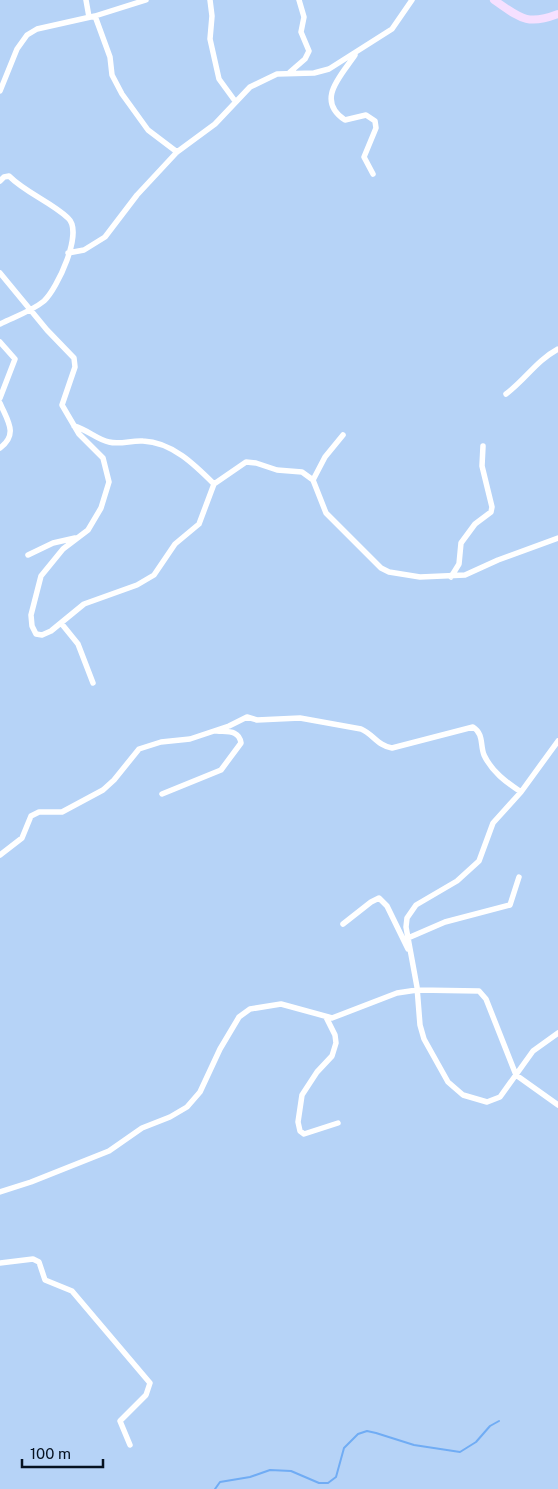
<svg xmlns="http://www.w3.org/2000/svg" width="558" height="1489" viewBox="0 0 558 1489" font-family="'Public Sans',sans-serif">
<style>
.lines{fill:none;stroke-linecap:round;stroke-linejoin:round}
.stream{stroke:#70acf4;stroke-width:2}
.street{stroke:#fff;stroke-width:5.5}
.secondary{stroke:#f5e0ff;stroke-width:8}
</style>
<rect width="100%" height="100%" fill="#b6d3f7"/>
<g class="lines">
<path class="stream" d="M215 1489 220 1482 250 1477 270 1470 291 1471 319 1483H328L336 1477 344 1448 358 1434 367 1431 376 1433 414 1445 460 1452 476 1442 490 1426 499 1421"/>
<path class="street" d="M86 0 89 17
M210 0 212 16 210 39 219 79 235 101
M95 16 110 57 112 75 122 94 148 130 177 152
M355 55C341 76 315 100 345 120L366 115 375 121 376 128 364 157 373 174
M290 72 305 59 309 51 301 32 304 17 299 0
M0 91 17 49 27 35 37 29 95 16 146 0
M0 181 4 177 9 176C26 193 51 202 68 218 84 232 57 289 44 301 32 311 14 317 0 324
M68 253 84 250 105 237 137 195 177 152 215 124 250 87 277 74 314 73 329 69 392 29 412 0
M0 273 47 330 74 358 75 367 62 405 79 434 103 458 109 482 101 508 88 530 63 549 41 576 31 615 32 626 36 634 42 635 51 631 84 604 137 585 154 575 175 544 199 524 214 484 246 462 256 463 277 470 302 472 313 480 326 513 381 568 389 572 420 577 465 575 498 560 558 538
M0 342 15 359 0 398
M506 394C526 379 536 361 558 349
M0 403C7 420 19 434 0 448
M74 426C88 430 98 440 109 442 120 445 132 440 143 441 172 442 195 465 214 484
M313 480 325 457 343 435
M28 555 53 543 75 538
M451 577 459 564 461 543 475 524 491 512 492 507 482 466 483 446
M61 623 78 644 93 683
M558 741 521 792 493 823 479 861 457 881 416 905 407 918 406 927 417 987 420 1025 424 1039 448 1082 463 1095 487 1102 500 1097 533 1051 558 1033
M162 794 221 770 241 743C239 730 228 732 217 731
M0 855 22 838 31 816 39 812H62L103 790 114 780 139 749 161 742 190 739 229 726 247 717 257 720 300 718 361 729C373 734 378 746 392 748L473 727C484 734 480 745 484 755 492 772 506 782 521 792
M343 924 371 902 379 898 387 906 408 949
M408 938 445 922 510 905 519 877
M326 1017 335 1035 336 1043 332 1056 317 1072 302 1095 298 1122 300 1131 304 1134 338 1123
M0 1192 31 1182 109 1151 142 1128 170 1117 187 1107 200 1092 220 1049 239 1017 250 1009 281 1004 332 1018 397 993 417 990 479 991 486 999 516 1075 558 1105
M0 1263 33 1259 39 1262 45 1280 72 1291 150 1383 146 1395 120 1421 130 1445"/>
<path class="secondary" d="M494 0C520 18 527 26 558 14"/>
</g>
<path d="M22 1459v8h81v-8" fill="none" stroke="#051120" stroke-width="2.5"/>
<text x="30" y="1459" font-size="15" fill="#051120" stroke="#b6d3f7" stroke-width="4" paint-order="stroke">100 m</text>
</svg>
